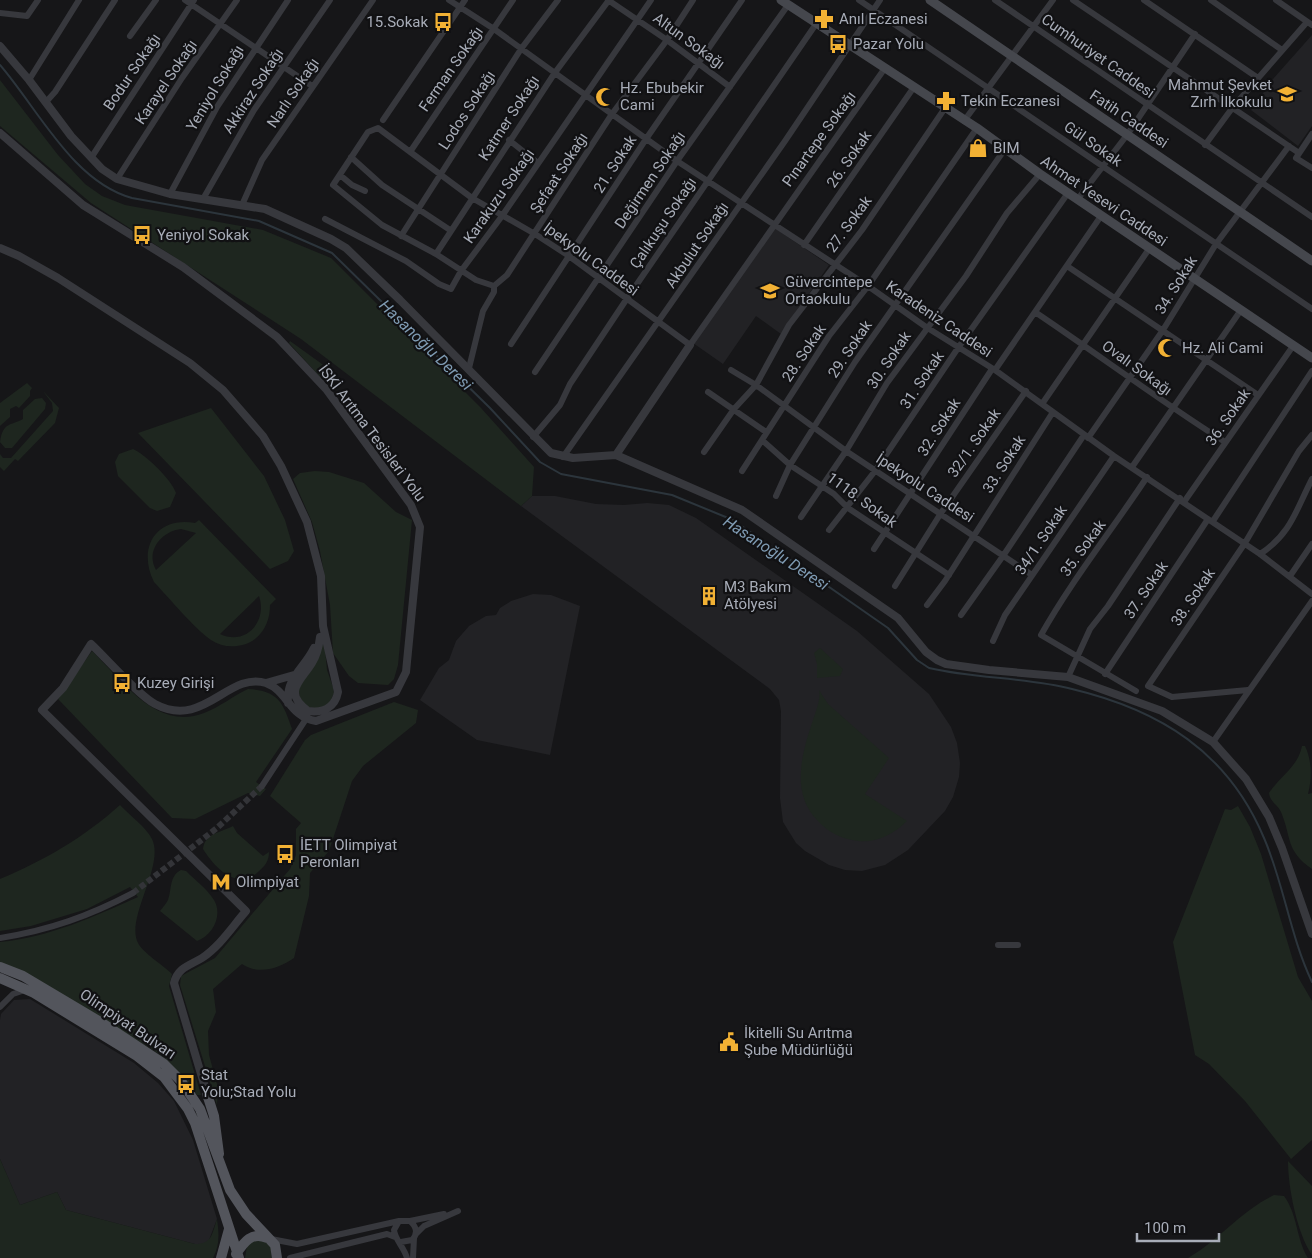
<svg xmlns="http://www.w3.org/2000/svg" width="1312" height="1258" viewBox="0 0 1312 1258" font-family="Roboto,sans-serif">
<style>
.built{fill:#222225}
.green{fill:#1e261f;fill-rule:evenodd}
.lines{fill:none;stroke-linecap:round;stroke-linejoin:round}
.stream{stroke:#2c353c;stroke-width:2}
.minor-tunnel{stroke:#333438;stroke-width:6;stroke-dasharray:6 3;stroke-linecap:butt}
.minor{stroke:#37383d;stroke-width:6}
.tertiary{stroke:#37383d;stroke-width:8}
.secondary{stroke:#45474d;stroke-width:9}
.primary{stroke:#53555c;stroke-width:10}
.labels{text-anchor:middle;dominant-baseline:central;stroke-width:4.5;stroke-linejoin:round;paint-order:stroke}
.poi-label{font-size:15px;fill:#a8adb8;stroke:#111113;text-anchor:start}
.street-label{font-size:15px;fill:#a8adb8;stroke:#111113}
.water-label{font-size:16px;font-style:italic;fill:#7f9bb3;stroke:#111113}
</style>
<rect width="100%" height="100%" fill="#161618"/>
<path class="built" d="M1312 35V126L1298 146 1251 110 1273 79Z
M773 227 829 265 781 334 756 316 723 364 693 343Z
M532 496H555L596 504 624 505 647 503 669 505 696 518 857 631 929 694 951 727 957 743 960 763 959 777 953 797 945 811 908 850 885 865 862 871 845 870 829 865 805 851 796 843 783 822 780 798 781 711 779 700 770 689 521 506Z
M533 594 551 595 580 606 550 755 477 740 420 700 439 668 449 660 456 641 469 626 486 616 496 615 500 608 511 601Z
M30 999 134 1063 158 1083 174 1101 193 1140 217 1219 209 1240 204 1244H195L66 1210 57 1192 20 1205 0 1159V1020L1 1014 14 1000Z"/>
<path class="green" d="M0 80 58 155 85 184 102 196 125 205 263 230 331 258 481 408 534 467 532 496 521 506 301 339 91 203 0 126Z
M290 341 329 369 322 379 289 343Z
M27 383 32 388 30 391V396L19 408 16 406 10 409V417L0 426V403Z
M43 391 59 408 55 423 18 461 15 459 4 471 0 467V454L3 458H11L53 411 52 403Z
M42 398 46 403 45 409 12 448H5L0 442C3 422 10 426 23 419V410L35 399Z
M211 408 264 476 285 520 294 551 288 561 270 569 138 433Z
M133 449C145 454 172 480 176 493L170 507 157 511 150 508 118 476 115 462 119 454Z
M315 471 329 472 364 483 396 512 412 520 398 665 394 679 388 685 358 683 349 676 333 653 330 605 320 551 312 522 293 479 300 473Z
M199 520 276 599 270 605C270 618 266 630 255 639 243 648 224 649 211 640 194 628 170 599 154 582 137 548 156 516 195 523ZM181 529 196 533 156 570C145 551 162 531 181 529ZM259 596C268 622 245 646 220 634Z
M324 638 327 670 333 687 334 693 330 703 319 709 307 707 301 702 298 688 319 657Z
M820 648 843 669 840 676 817 678V664L814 653Z
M92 651C122 680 157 732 204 713 220 707 233 696 248 689 279 691 283 703 292 729L256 782 266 789 260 796 248 793 195 819 172 818 58 699Z
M819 690 828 704 889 758 865 794 907 821C894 834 877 843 858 841 842 839 829 833 818 821 790 793 802 753 813 720 816 711 821 699 819 690Z
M394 702 418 710 416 723 363 766 352 781 329 851 310 873 309 896 294 958C278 969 258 975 242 964L213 989 216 1012 208 1031 209 1055 218 1088 217 1105 180 985 181 976 215 958 290 869 296 855V829L301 823 270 796 305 740 311 735Z
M1302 746H1305C1312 760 1312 779 1308 794L1312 793V869C1285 850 1292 838 1281 812 1278 805 1270 802 1269 793 1280 776 1298 767 1302 746Z
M120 805C129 815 146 827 152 839 165 866 125 918 138 943 142 952 164 966 172 974L169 986 201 1095H197L169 1062 153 1050 36 980 0 963V942C50 937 93 917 138 897L130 887 87 909 31 926 0 931V879C45 860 83 838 120 805Z
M1238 806 1250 827 1261 854 1298 977 1312 1001V1140L1291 1159 1245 1101 1209 1064 1195 1055 1173 942 1225 809 1231 810Z
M233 826 237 833 263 856 269 852C269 861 265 866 258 872 237 891 215 868 203 849 205 833 220 833 233 826Z
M181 870 186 871C195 880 207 889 214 900 223 915 213 935 197 941L160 911C163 907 166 904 168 900 172 889 169 876 181 870Z
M0 1159 20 1205 57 1192 66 1210 195 1244C212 1244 212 1234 217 1219 219 1233 220 1245 213 1258H0Z
M1288 1161 1312 1186V1255C1297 1233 1288 1187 1288 1161Z
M1274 1195 1284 1196C1298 1215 1296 1239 1308 1258H1188C1219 1240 1241 1211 1274 1195Z
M254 1240H264L271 1246 272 1258H245L247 1246Z"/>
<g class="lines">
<path class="stream" d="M0 65C38 109 73 182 132 198L259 221 332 253 490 408 540 462 561 474 672 495 733 520 888 628 917 660 929 668C976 679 1025 677 1072 689 1160 710 1228 752 1264 838 1284 884 1290 936 1312 982"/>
<path class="minor-tunnel" d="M133 893 217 828 262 786"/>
<path class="minor" d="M185 0 312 86
M449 0 494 29 677 161 868 286 926 327 995 370 1114 456 1260 554 1312 594
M608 0 667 40 730 87
M859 0 1312 309
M995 0 1312 217
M1073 0 1299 153
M1144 0 1258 78
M1211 0 1282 50
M1276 0 1312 25
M0 13 27 16 38 0
M130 36 156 0
M29 80 79 0
M46 102 55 92 115 0
M383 120 465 0
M964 121 1053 0
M1312 134 1296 158 1312 168
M509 140 538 163
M1205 145 1233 107 1307 22
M410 152 513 0
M351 157 382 185 450 230
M91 158 194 0
M340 175 352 185 365 191
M117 179 182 78 237 0
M170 194 217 107 288 0
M203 199 254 110 330 0
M1077 200 1127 135 1195 34
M242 205 262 160 373 0
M325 219 406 261 439 284 451 289 461 271 502 216 651 0
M401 236 521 49 558 0
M804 245 914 87
M436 254 554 74 609 0
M1067 266 1258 395
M494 286 476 280 436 254 382 225 333 185 368 132 378 128 472 198 535 234 569 256 690 345 885 68
M494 286 507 275 612 114 667 40 693 0
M1035 312C1099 355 1160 401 1225 442
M511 344 646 139 742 0
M469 368 483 311 494 292V286
M731 370 756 385 846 451 1032 575
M995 370 1101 216
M535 372 677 161 788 5
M708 392 766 432
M1042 404 1149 249
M533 437 560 405 570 384 626 300 816 24
M1088 438 1163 330 1216 244 1289 146
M763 441 790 465 834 494 848 508 949 575
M704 452 734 409 756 385 789 325 862 230 945 108
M563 457 785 141 880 0
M1132 467 1241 310
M742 471 829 336 868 286 977 128
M776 496 790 465 855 362 1005 149
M1184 502 1293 346
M801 517 846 451 887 383 966 276 1007 213 1040 174
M1213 521 1312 371
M829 530 875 471 958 348 1068 193
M874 549 992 369
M1260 554C1291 534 1296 510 1312 479
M1290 576 1312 544
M895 586 941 513 1026 391
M927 605 945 581 1053 412
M961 615 1003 556 1084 435
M993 641 1005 615 1114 456
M1105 674 1208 519
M1068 677 1090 629 1108 606 1180 498
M1248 690 1172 697 1148 686 1245 543 1299 451 1312 435
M1136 691 1041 635C1072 580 1112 530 1147 477
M1213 742 1312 601
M262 786 306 719
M0 938C50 930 89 916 133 893
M998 945H1018
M0 1007 13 994 25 990
M410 1221 444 1214
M416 1234 424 1226 458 1211
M271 1239 297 1244 399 1221
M401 1242 412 1240C418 1234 417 1227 410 1221H399L394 1230C395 1240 404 1247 407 1258
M290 1258 387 1234 395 1237
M413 1258 414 1238"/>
<path class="tertiary" d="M0 46 29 80 71 136 102 169 117 179 170 194 265 209 331 239 346 248 400 300 551 453 573 458 616 455 690 345
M0 133 83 205 183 267 277 337 326 389 411 505 420 527 406 672 396 692 316 721C289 717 288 691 266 683 228 671 204 730 155 704 138 695 107 659 91 644L63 688 42 710 246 911C232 927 220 946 202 958 191 965 178 967 174 983L207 1094
M0 248 19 256 58 278 190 363 223 390 263 436 281 466 307 522 321 576 323 626 338 692C335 708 323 713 308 711 282 692 301 681 312 663 317 655 319 646 320 637
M616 455 742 510 898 618 926 652 937 660 946 664 989 670 1068 677 1162 711 1213 742 1246 779 1269 817 1282 848 1312 934
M266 683 294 675
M288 703C286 677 304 669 314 648"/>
<path class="secondary" d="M781 0 977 128 1040 174 1312 358
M930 0 1312 261"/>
<path class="primary" d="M0 967 23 976 102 1023 164 1064 181 1081 200 1109 230 1190 246 1214 275 1245 277 1258
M0 978 34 993 137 1056 164 1077 188 1109 195 1123 239 1258
M207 1094 214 1116 219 1154
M236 1254C244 1242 252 1231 267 1238
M221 1258 229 1229"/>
</g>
<defs>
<g id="pharmacy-bare" transform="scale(1.5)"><path d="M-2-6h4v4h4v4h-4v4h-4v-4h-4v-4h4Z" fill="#f2b134" stroke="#111113" stroke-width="2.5" paint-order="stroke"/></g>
<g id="bus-bare" transform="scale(1.5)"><path d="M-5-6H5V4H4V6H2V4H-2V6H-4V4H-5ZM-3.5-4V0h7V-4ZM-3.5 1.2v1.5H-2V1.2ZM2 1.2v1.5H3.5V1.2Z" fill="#f2b134" stroke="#111113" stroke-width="2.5" paint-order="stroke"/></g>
<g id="school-bare" transform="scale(1.5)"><path d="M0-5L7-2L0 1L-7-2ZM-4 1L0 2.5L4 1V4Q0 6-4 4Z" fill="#f2b134" stroke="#111113" stroke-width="2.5" paint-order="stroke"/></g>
<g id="mosque-bare" transform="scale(1.5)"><path d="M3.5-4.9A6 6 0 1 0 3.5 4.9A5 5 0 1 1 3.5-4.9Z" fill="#f2b134" stroke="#111113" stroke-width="2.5" paint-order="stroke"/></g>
<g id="shop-bare" transform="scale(1.5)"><path d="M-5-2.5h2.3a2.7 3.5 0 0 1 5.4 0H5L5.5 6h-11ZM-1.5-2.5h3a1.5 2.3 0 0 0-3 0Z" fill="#f2b134" stroke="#111113" stroke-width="2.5" paint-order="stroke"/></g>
<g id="building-bare" transform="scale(1.5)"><path d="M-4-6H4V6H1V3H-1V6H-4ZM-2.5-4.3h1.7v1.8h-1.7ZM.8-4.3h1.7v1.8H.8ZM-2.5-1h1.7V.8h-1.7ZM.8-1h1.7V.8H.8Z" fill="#f2b134" stroke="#111113" stroke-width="2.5" paint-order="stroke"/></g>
<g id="metro-bare" transform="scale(1.5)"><path d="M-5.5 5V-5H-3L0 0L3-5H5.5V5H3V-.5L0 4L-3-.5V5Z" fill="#f2b134" stroke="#111113" stroke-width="2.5" paint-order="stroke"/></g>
<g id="civic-bare" transform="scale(1.5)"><path d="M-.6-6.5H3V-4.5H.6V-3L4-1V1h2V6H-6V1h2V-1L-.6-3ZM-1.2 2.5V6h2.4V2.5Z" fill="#f2b134" stroke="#111113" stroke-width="2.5" paint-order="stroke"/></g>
</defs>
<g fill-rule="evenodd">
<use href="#pharmacy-bare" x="824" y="19"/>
<use href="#bus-bare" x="443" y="22"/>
<use href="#bus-bare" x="838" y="44"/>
<use href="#school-bare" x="1287" y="94"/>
<use href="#mosque-bare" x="605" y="97"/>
<use href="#pharmacy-bare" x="946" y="101"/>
<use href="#shop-bare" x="978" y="148"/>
<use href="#bus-bare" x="142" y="235"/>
<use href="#school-bare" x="770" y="291"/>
<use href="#mosque-bare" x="1167" y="348"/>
<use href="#building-bare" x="709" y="596"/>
<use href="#bus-bare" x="122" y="683"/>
<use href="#bus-bare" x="285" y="854"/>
<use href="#metro-bare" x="221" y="882"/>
<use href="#civic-bare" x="729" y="1042"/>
<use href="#bus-bare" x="186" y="1084"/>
</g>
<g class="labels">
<g class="poi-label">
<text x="839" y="19">Anıl Eczanesi</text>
<text x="428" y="22" text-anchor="end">15.Sokak</text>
<text x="853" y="44">Pazar Yolu</text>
<text x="1272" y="85" text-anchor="end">Mahmut Şevket<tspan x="1272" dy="17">Zırh İlkokulu</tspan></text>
<text x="620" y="88">Hz. Ebubekir<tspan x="620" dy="17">Cami</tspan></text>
<text x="961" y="101">Tekin Eczanesi</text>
<text x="993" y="148">BIM</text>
<text x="157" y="235">Yeniyol Sokak</text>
<text x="785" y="282">Güvercintepe<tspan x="785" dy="17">Ortaokulu</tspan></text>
<text x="1182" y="348">Hz. Ali Cami</text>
<text x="724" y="587">M3 Bakım<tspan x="724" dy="17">Atölyesi</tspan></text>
<text x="137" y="683">Kuzey Girişi</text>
<text x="300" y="845">İETT Olimpiyat<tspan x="300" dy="17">Peronları</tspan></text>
<text x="236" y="882">Olimpiyat</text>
<text x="744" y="1033">İkitelli Su Arıtma<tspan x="744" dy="17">Şube Müdürlüğü</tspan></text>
<text x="201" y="1075">Stat<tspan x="201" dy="17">Yolu;Stad Yolu</tspan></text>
</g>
<g class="street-label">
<text transform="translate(689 41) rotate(36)">Altun Sokağı</text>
<text transform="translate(1098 56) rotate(35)">Cumhuriyet Caddesi</text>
<text transform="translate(451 69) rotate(-55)">Ferman Sokağı</text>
<text transform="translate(132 72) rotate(-56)">Bodur Sokağı</text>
<text transform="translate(166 82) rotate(-56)">Karayel Sokağı</text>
<text transform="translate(215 88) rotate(-59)">Yeniyol Sokağı</text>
<text transform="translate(253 91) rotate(-57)">Akkiraz Sokağı</text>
<text transform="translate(293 93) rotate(-56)">Narlı Sokağı</text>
<text transform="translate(467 110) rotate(-57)">Lodos Sokağı</text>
<text transform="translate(509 118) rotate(-57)">Katmer Sokağı</text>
<text transform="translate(1129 119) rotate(34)">Fatih Caddesi</text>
<text transform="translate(819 139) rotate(-54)">Pınartepe Sokağı</text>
<text transform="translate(1093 144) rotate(35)">Gül Sokak</text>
<text transform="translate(849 159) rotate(-55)">26. Sokak</text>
<text transform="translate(615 164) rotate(-57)">21. Sokak</text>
<text transform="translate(559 173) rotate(-57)">Şefaat Sokağı</text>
<text transform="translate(650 180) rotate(-56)">Değirmen Sokağı</text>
<text transform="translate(499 196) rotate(-55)">Karakuzu Sokağı</text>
<text transform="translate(1104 201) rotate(34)">Ahmet Yesevi Caddesi</text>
<text transform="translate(663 223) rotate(-56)">Çalıkuşu Sokağı</text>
<text transform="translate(849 224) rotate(-54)">27. Sokak</text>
<text transform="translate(697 245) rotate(-56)">Akbulut Sokağı</text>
<text transform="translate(591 259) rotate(36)">İpekyolu Caddesi</text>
<text transform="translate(1176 285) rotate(-58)">34. Sokak</text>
<text transform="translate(939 319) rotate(34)">Karadeniz Caddesi</text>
<text transform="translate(850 349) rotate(-56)">29. Sokak</text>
<text transform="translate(804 353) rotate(-56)">28. Sokak</text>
<text transform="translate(889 360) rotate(-56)">30. Sokak</text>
<text transform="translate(1137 368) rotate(36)">Ovalı Sokağı</text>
<text transform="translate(922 380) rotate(-56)">31. Sokak</text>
<text transform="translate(1228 417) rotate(-55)">36. Sokak</text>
<text transform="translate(939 427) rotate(-57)">32. Sokak</text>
<text transform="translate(372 433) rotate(53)">İSKİ Arıtma Tesisleri Yolu</text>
<text transform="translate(974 443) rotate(-55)">32/1. Sokak</text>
<text transform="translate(1004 464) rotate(-57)">33. Sokak</text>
<text transform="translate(925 488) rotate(33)">İpekyolu Caddesi</text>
<text transform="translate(862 500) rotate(36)">1118. Sokak</text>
<text transform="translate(1041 540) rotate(-56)">34/1. Sokak</text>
<text transform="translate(1083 548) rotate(-54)">35. Sokak</text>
<text transform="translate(1146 590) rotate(-56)">37. Sokak</text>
<text transform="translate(1193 597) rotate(-56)">38. Sokak</text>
<text transform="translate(128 1024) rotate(34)">Olimpiyat Bulvarı</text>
</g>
<g class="water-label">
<text transform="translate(426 345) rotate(44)">Hasanoğlu Deresi</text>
<text transform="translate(776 553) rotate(33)">Hasanoğlu Deresi</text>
</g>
</g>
<path d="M1137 1233v8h82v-8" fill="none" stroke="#a8adb8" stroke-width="2.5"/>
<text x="1144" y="1233" font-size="15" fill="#a8adb8" stroke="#111113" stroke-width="4" paint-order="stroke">100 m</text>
</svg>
